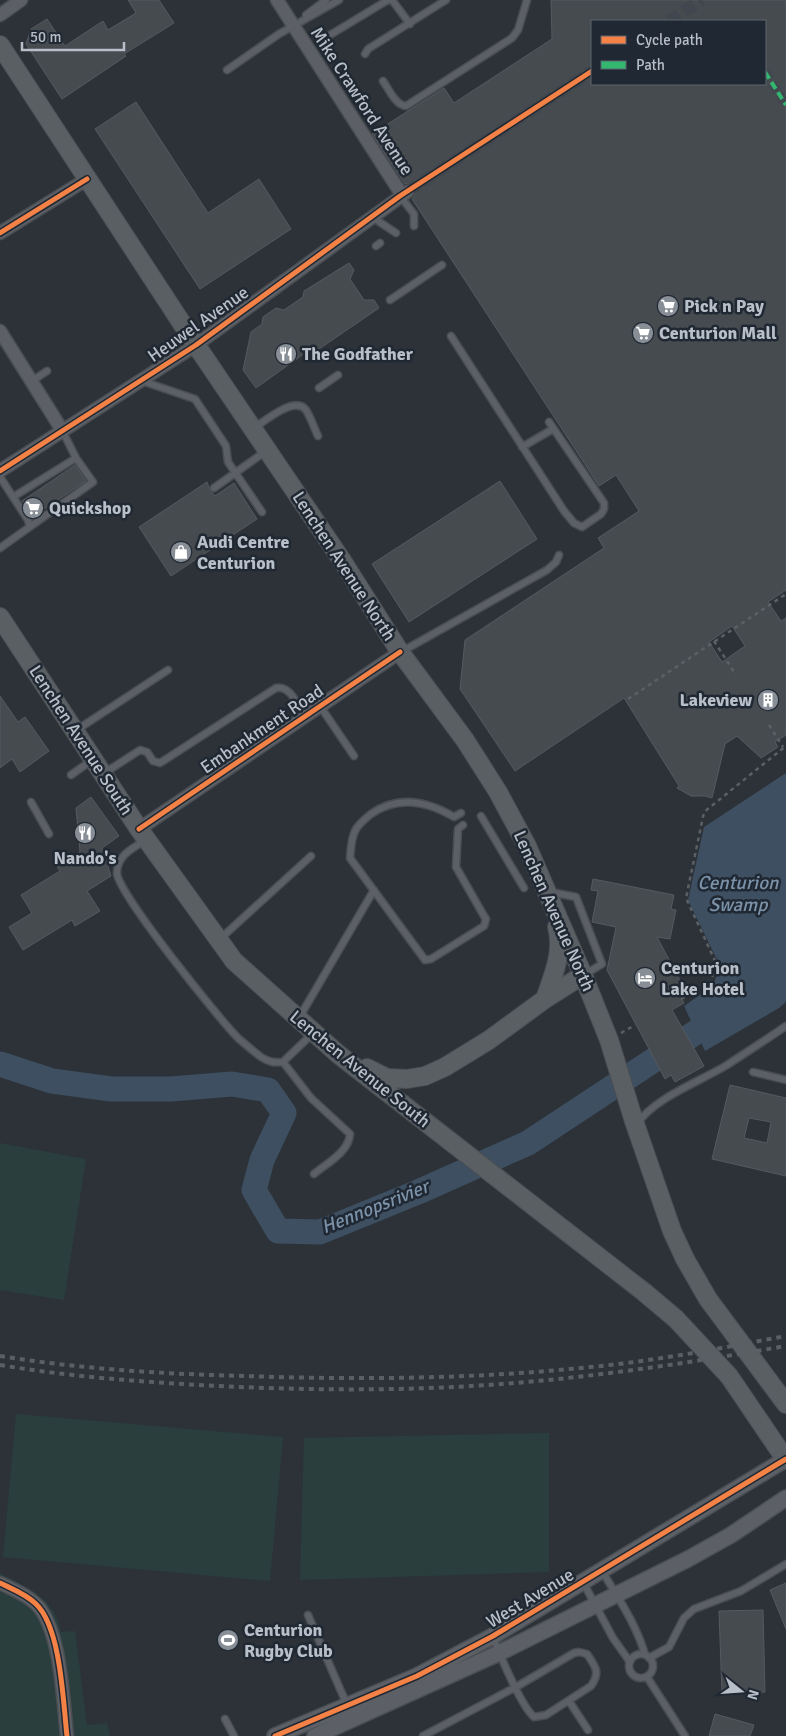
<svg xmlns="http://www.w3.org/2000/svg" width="786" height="1736" viewBox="0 0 786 1736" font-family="Signika,sans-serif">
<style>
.green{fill:#2a3e3e}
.water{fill:#3d4f61}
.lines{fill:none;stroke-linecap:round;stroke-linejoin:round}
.river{stroke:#3d4f61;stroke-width:25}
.building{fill:#464b50;stroke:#555a60;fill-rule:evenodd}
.pedestrian-tunnel{stroke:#41474e;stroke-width:9;stroke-dasharray:9 4.5;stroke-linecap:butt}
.minor-tunnel{stroke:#41474e;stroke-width:12;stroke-dasharray:12 6;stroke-linecap:butt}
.service-casing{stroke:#4a4e53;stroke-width:9}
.minor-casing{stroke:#4a4e53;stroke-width:15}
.tertiary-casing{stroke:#4a4e53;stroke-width:18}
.secondary-casing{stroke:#4a4e53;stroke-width:20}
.path{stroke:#5a6064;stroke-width:2.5;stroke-dasharray:4 4;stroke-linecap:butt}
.service{stroke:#5c6066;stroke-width:6}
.minor{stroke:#5c6066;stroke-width:12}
.tertiary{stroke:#5c6066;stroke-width:15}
.secondary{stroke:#5a5f64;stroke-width:18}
.rail{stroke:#5a5f64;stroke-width:4;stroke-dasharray:5 5;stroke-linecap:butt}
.quiet{stroke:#33b770;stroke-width:4;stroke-dasharray:8 4;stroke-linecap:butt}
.cycleway-casing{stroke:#202933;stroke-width:8}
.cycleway{stroke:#f48246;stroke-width:5}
.labels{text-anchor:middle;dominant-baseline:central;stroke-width:5;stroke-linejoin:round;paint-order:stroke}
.street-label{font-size:18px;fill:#b8bfc8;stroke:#202933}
.poi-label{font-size:18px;font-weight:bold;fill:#b8bfc8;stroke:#202933;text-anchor:start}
.water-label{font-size:19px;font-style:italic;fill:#7b92a9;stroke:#202933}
</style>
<rect width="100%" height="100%" fill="#2c3238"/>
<path class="green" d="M0 1143 86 1159 64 1300 0 1290Z
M16 1414 283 1437 270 1581 3 1557Z
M549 1433V1572L300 1580 304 1438Z
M0 1573C28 1588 55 1598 61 1632L75 1631 87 1725 107 1723 110 1736H0Z"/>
<path class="water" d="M786 773V1002L779 1008 705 1051 684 1006 713 986 720 966 688 900 704 827Z"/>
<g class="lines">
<path class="river" d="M0 1064 52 1081 111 1089H171L232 1084 268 1090 284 1113 262 1160 254 1190 278 1231 320 1232 418 1192 528 1143 725 1013"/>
</g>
<path class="building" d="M128 0H159L174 23 124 54 126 56 62 99 26 44 31 29 47 19 65 46 103 21 108 30 136 13Z
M551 0H786V590L768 602 781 621 786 618V735L775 742 778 747 761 758 737 736 725 744 712 798 705 796H691L677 788 679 786 624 698 515 771 460 689 465 640 604 548 598 538 639 511 616 475 599 486 412 199 415 195 414 188 410 184H405L372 134 444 88 454 103 552 39ZM592 21H765V84H592ZM732 626 745 646 722 662 709 642Z
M136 102 208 213 259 179 291 229 200 289 95 129Z
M349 263 354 270 350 279 364 300H374L379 308 319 349 308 345 305 353 256 388 243 370 251 332 262 324 263 317 276 308 284 310 303 297 304 291Z
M75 465 86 481 32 517 22 501Z
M500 481 537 539 409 622 372 564Z
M207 482 210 490 215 496 234 483 257 519 171 576 139 527Z
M0 696 18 722 25 717 49 751 20 772 12 759 0 768Z
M91 797 119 836 102 848 111 876 87 891 100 911 75 926 72 920 23 950 9 927 32 913 21 895 60 871 57 867 80 852 76 808Z
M593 879 674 895 671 909 676 910 670 939 657 937 683 986 677 990 684 1003 672 1010 704 1066 675 1082 671 1075 665 1079 607 970 616 927 592 922 598 891 591 890Z
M730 1085 786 1098V1176L712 1159ZM749 1118 771 1122 767 1143 744 1138Z
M786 1583V1629L770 1590Z
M763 1610 765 1692 722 1694 719 1611Z
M715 1714 754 1725 750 1736H709Z"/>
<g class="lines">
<path class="pedestrian-tunnel" d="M765 72 786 105"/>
<path class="minor-tunnel" d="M669 21 702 0
M407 192 592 71"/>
<g class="service-casing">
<path id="service" d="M392 0 410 24
M306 15 326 0
M330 35 388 0
M365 54 368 49 446 0
M227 70 279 34 339 0
M383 81C389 89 395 105 406 106L512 38 518 30 527 0
M400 196 414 214V226
M372 217 396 233
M376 246 380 243
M390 300 442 265
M451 336 564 511 574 523 582 527 601 514 604 509V503L549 422
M32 381 47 371
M142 381 195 399 226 446 228 462 262 512
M319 388 338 375
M254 428C265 421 295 395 306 410 311 418 314 428 318 436
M522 447 553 429
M0 477 28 520 30 527
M214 488 266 451
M13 497 76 458
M0 548 93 482 76 458 62 430
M401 652 547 570 556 562 559 555
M320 706 354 756
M75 731 168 670
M103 774 140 750 147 752 153 761 160 763 276 688C291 685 298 706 304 717
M71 775 92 760
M31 802 49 834
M461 813 454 817C427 801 398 795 371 814 365 819 358 824 355 831 351 839 351 849 350 858L425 960 431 959 484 926 486 919 484 916 456 867 458 829 463 825
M481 816 524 888
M146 840C133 848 117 855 117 873 117 892 219 1019 238 1038 245 1044 253 1051 261 1057 269 1062 274 1063 283 1062L312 1034
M550 892 576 897 602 964 584 975
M220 939 311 856
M299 1018 374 890
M283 1062 311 1098 350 1134C349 1152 327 1163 314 1174
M753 1072 786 1080
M637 1124C654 1098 701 1081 727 1065 747 1052 767 1039 786 1026
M602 1571C618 1598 637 1625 645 1655
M583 1582 613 1638 630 1662
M308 1615 347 1705
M629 1666a12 12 0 1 1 24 0a12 12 0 1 1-24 0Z
M649 1658 669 1647 684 1618 694 1609 741 1591 786 1564
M647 1677 685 1736
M569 1701 588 1730
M225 1719 234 1736
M423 1736 516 1687 574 1653 579 1652 587 1654C595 1666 601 1672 591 1686L546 1715 534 1717C521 1706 500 1655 493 1637"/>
</g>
<g class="minor-casing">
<path id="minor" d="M277 0 402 195
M0 15 21 0
M0 233 87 179
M0 331 62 430
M0 471 196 345 407 192
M139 829 400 652
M0 1583C12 1589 26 1594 36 1604 61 1628 63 1701 67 1736"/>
</g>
<g class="tertiary-casing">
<path id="tertiary" d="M275 1736 417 1676 493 1636 786 1459
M315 1736 499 1653 688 1559 731 1535 786 1498"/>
</g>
<g class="secondary-casing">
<path id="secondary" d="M0 45 196 345 343 562 400 652 465 740 498 792 527 846 583 975 609 1040 634 1121 672 1231 685 1259 708 1299 786 1404
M0 617 139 829 234 961 338 1054 644 1292 676 1319 729 1376 786 1460
M545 999C553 976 564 951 557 927
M367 1068 387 1078 407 1079 425 1076 445 1067 489 1040 545 999 583 975"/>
</g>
<path class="path" d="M714 641 736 675
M628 699 786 594
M769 725 783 747
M681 999 710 984 716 963 686 898 704 812 786 746
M621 1033 635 1025"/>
<use href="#service" class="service"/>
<use href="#minor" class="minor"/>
<use href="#tertiary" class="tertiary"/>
<use href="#secondary" class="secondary"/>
<path class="rail" d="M0 1356C81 1369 163 1374 245 1376 360 1380 476 1379 590 1367 656 1361 721 1348 786 1336
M0 1365C71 1377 145 1382 217 1386 302 1390 387 1391 471 1386 577 1380 682 1364 786 1346"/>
<path class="quiet" d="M765 72 786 105"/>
<g class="cycleway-casing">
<path id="cycleway" d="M0 233 87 179
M0 471 196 345 400 196 592 71
M139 829 400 652
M0 1583C12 1589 26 1594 36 1604 61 1628 63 1701 67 1736
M275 1736 417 1676 493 1636 786 1459"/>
</g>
<use href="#cycleway" class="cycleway"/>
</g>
<defs>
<g id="supermarket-disc" transform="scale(1.125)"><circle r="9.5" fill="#878e96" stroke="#202933"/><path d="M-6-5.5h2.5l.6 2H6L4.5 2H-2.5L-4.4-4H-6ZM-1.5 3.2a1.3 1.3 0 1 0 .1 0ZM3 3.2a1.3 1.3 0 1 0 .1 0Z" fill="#fff"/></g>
<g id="restaurant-disc" transform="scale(1.125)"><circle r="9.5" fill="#878e96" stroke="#202933"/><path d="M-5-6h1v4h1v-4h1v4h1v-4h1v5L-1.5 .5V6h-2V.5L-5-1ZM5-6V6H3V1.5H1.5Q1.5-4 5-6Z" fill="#fff"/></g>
<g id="shop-disc" transform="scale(1.125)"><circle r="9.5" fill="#878e96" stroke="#202933"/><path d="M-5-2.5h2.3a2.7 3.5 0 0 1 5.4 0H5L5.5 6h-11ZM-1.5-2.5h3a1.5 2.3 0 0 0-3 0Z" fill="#fff"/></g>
<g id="building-disc" transform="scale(1.125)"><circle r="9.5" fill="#878e96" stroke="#202933"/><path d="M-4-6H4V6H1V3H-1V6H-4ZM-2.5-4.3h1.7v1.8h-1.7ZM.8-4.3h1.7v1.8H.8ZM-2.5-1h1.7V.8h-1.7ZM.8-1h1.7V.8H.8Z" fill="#fff"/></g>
<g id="hotel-disc" transform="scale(1.125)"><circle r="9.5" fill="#878e96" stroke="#202933"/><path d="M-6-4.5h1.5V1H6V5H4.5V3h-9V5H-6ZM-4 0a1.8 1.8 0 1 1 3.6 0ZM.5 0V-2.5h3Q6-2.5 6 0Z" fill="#fff"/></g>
<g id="stadium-disc" transform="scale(1.125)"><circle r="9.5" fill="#878e96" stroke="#202933"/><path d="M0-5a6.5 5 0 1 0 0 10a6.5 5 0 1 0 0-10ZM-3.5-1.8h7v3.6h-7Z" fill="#fff"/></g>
</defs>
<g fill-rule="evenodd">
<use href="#supermarket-disc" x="668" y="306"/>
<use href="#supermarket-disc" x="643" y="333"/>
<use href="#restaurant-disc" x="286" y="354"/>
<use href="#supermarket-disc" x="33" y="508"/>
<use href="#shop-disc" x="181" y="552"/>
<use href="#building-disc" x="768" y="700"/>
<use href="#restaurant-disc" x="85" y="833"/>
<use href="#hotel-disc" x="645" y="978"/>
<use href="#stadium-disc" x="228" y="1640"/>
</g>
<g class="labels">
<g class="street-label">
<text transform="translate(362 101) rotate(57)">Mike Crawford Avenue</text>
<text transform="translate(198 324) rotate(-35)">Heuwel Avenue</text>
<text transform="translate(344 566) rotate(57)">Lenchen Avenue North</text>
<text transform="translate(262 729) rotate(-34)">Embankment Road</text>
<text transform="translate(81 740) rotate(57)">Lenchen Avenue South</text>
<text transform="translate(554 911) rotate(66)">Lenchen Avenue North</text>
<text transform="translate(360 1069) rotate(39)">Lenchen Avenue South</text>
<text transform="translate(530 1598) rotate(-31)">West Avenue</text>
</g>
<g class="poi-label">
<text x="684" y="306">Pick n Pay</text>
<text x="659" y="333">Centurion Mall</text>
<text x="302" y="354">The Godfather</text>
<text x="49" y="508">Quickshop</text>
<text x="197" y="542">Audi Centre<tspan x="197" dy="21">Centurion</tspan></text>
<text x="752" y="700" text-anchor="end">Lakeview</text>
<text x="85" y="858" text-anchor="middle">Nando's</text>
<text x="661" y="968">Centurion<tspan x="661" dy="21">Lake Hotel</tspan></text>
<text x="244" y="1630">Centurion<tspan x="244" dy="21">Rugby Club</tspan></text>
</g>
<g class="water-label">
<text x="738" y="883">Centurion<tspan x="738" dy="22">Swamp</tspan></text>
<text transform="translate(375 1207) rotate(-22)">Hennopsrivier</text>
</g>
</g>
<rect x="591" y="20" width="175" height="65" fill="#202933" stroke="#5d656f"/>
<rect x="601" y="36" width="25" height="8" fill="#f48246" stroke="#5d656f"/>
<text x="636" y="45" font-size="15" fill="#b8bfc8">Cycle path</text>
<rect x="601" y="61" width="25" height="8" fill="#33b770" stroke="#5d656f"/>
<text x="636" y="70" font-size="15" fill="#b8bfc8">Path</text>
<g transform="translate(741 1691) rotate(107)" stroke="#202933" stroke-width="4" paint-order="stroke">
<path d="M0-4L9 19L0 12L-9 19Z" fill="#b8bfc8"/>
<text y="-8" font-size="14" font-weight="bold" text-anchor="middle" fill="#b8bfc8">N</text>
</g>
<path d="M22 42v8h102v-8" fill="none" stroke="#b8bfc8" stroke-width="2.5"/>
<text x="30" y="42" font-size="15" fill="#b8bfc8" stroke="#202933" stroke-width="4" paint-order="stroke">50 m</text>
</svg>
